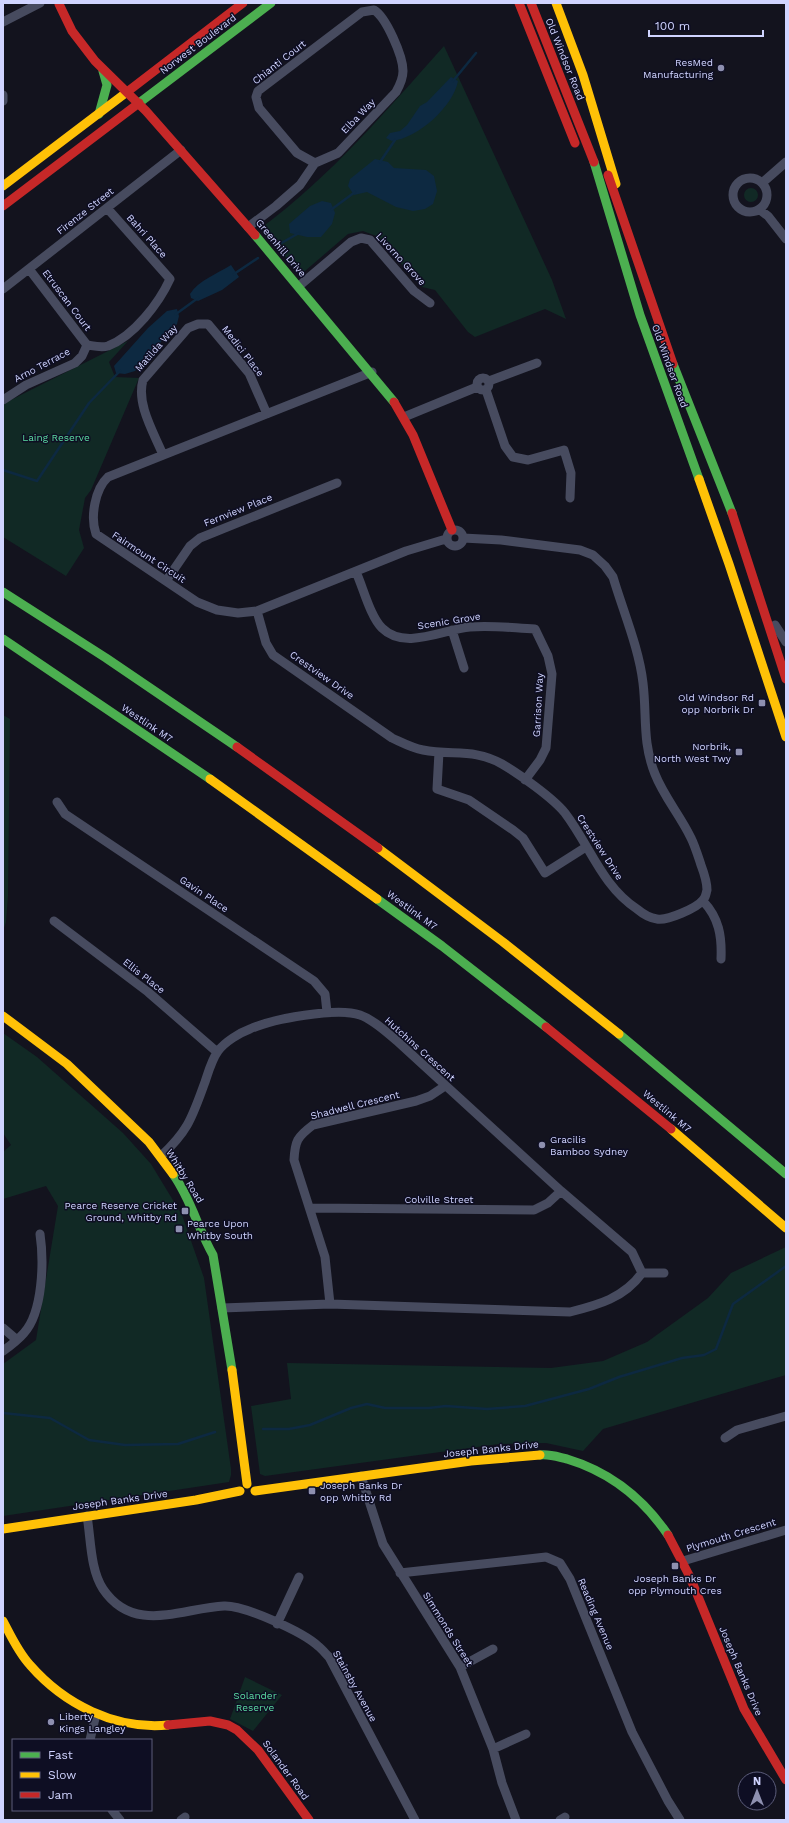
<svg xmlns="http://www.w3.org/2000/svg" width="789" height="1823" viewBox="0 0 789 1823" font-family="'Work Sans',sans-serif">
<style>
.green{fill:#112925}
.water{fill:#0d2941}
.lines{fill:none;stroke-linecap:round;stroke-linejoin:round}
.stream{stroke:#0d2941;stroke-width:2.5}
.street{stroke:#474b5f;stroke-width:9}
.fast{stroke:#4caf50;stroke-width:9}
.slow{stroke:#ffc107;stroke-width:9}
.jam{stroke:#c62828;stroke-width:9}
.poi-dot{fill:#8e90b0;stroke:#0e0e23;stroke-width:1.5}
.labels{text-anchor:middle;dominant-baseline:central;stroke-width:3;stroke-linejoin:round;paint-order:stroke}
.street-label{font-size:10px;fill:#d0d4ff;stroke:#0e0e23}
.poi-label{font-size:10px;fill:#d0d4ff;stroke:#0e0e23;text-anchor:end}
.park-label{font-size:10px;fill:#5cdfa4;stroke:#0e0e23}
</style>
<rect width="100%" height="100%" fill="#13131e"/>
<path class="green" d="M444 46 552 280 566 319 545 309 475 337 468 332 435 290 422 287 376 236 363 231 348 234 305 271H297L261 228C330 177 387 110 444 46Z
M744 195a7 7 0 1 1 14 0a7 7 0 1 1-14 0Z
M128 341 109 362 115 377 139 378 91 490 85 498 79 530 84 548 66 576 3 537V404Z
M3 715 10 719 8 896 6 922 3 931Z
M3 1033 37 1057 123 1133 151 1164 182 1215 204 1278 231 1469V1475L229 1482 3 1516V1364L36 1340 58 1206 46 1186 3 1199V1152L11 1145 3 1133Z
M786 1247V1375L603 1429 583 1451 546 1443 499 1444 265 1476 260 1474 251 1406 291 1399 287 1363 551 1368 603 1361 647 1342 708 1298 731 1273Z
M245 1677 282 1695 253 1731 230 1719Z"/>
<path class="water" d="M451 77 458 81C453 107 418 138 392 141L386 138 390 133 400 131 407 125 420 106 427 102Z
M375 159 388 162 394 168 426 170 434 176 437 191 433 204 425 209 413 211 396 207 367 192 354 195 348 186 350 179Z
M322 201 331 203 335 213 332 224 321 237H307L290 233 289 224 310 206Z
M231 265 239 277 222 290 198 301 191 298 190 294C199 280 217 274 231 265Z
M177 309 179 316 177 324 135 371 125 374 116 373 114 366 148 328 167 311Z"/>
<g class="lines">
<path class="stream" d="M453 81 476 53
M380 162 395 140
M332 209 355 192
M278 245 299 233
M234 274 258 258
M176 314 198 298
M3 470 37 481 89 403 120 371
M3 1413 50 1418 89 1440 125 1445 178 1444 215 1432
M263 1429H289L310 1425 351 1408 367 1404 385 1408H429L446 1406 487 1409 525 1406 589 1389 619 1377 682 1358 704 1355 716 1349 733 1304 786 1266"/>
<path class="street" d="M3 22 40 3
M3 95V101
M733 195a17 17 0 1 1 34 0a17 17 0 1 1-34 0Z
M762 183 786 162
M760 210 768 216 786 239
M248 227 276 206 300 185 315 163 297 153 259 108 256 97 258 91 362 12 374 10C386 17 403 56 403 71 403 78 400 85 396 92L338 153 315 163
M29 269 87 345
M299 286 351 242 361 238 370 240 414 291 430 303
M3 289 181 150
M87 345C94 346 101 348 108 346 134 336 159 303 170 279L107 208
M372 372 108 477C95 489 90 517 96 534L197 602 217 610 238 613 257 611 406 551 446 539
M477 384a6 6 0 1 1 12 0a6 6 0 1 1-12 0Z
M489 381 537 363
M486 390 505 446 513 457 528 460 564 450 571 473 570 498
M3 400 26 385 75 363 82 356 87 345
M404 417 477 387
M163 455C154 433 136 404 143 380L188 328 198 324H208L249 373 267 414
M447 538a8 8 0 1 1 16 0a8 8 0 1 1-16 0Z
M356 572C363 587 370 616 382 628 405 651 444 629 470 627 492 625 513 628 535 629L548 656 552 674 546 748 540 760 525 780
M166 581 190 546 200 538 337 483
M257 611 266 643 273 655 392 738C403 743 412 748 423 750 452 756 474 748 502 764 519 774 553 798 565 813 590 846 602 886 637 909 643 914 649 918 657 919 667 921 697 908 703 900 706 897 706 893 707 890 707 881 704 873 701 865 698 856 695 846 691 838 680 815 664 797 655 774 642 742 647 715 643 683 639 648 623 611 613 577L605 566 593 555 580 550 501 540 463 538
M775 625 786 642
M452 630 464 668
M439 752 437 789 469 800 513 830 523 838 545 873 586 847
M57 802 65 814 314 981 325 994 327 1012
M703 901C719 918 722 936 721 959
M54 921 148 992 217 1052
M161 1156C189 1130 192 1117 205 1082 208 1073 212 1059 218 1051 225 1042 239 1033 250 1029 272 1019 337 1007 360 1015 374 1020 386 1032 397 1041L561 1191 632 1252 642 1273
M311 1208 534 1210 548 1203 561 1191
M642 1273H664
M330 1304 325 1257 294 1160C295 1141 297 1137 313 1125L416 1101 430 1096 445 1086
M222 1308 330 1304 570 1312C598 1305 624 1298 642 1273
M3 1328 17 1340
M3 1351C10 1346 18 1340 24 1333 43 1312 44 1261 40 1234
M725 1438 737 1430 786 1416
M361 1476 383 1544 460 1667 493 1749 502 1783 516 1820
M87 1516C91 1539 90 1569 103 1589 134 1635 182 1608 224 1606 244 1605 303 1632 318 1646 322 1649 325 1653 329 1657L415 1820
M683 1561 786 1530
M400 1573 546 1557 560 1563 570 1579 632 1732 668 1801 680 1820
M277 1624 299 1577
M460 1667 493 1649
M90 1740 96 1714
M493 1749 526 1734
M112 1810 120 1820
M181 1820 185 1817
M560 1820 565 1817"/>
<path class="fast" d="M139 103 271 3
M99 114 107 85 103 71
M594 162 640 315 699 479
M255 235 394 402
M673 364 732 513
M3 592 106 658 237 747
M3 639 210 779
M377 899 442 946 546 1027
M619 1034 786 1174
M173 1174C191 1199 198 1229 213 1255L232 1370
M540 1455C550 1454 558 1457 567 1459 610 1472 643 1498 668 1535"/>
<path class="slow" d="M556 3 583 75 616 184
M3 186 127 92
M699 479 729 564 786 737
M210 779 377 899
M378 848 503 942 619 1034
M3 1016 67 1064 149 1142 173 1174
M671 1129 786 1228
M232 1370 247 1484
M255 1491 471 1461 540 1455
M3 1529 196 1500 240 1491
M3 1621C11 1636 18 1652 30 1665 64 1704 115 1730 168 1725"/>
<path class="jam" d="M519 3 575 143
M531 3 594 162
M59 4 72 31 95 61 146 111 255 235
M127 92 243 3
M608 175 673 364
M3 206 139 103
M394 402 413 435 452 530
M732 513 786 679
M237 747 378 848
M546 1027 671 1129
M668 1535 690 1577 744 1709 786 1780
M168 1725 210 1721 228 1725 237 1730 258 1750 309 1820"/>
</g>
<g class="poi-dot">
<circle cx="721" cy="68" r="4"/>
<rect x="758" y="699" width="8" height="8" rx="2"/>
<rect x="735" y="748" width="8" height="8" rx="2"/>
<circle cx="542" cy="1145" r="4"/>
<rect x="181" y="1207" width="8" height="8" rx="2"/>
<rect x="175" y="1225" width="8" height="8" rx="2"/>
<rect x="308" y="1487" width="8" height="8" rx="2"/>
<rect x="671" y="1562" width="8" height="8" rx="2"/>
<circle cx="51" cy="1722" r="4"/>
</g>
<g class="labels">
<g class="street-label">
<text transform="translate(198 44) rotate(-37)">Norwest Boulevard</text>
<text transform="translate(565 59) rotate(68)">Old Windsor Road</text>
<text transform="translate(279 62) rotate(-38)">Chianti Court</text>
<text transform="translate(358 116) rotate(-46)">Elba Way</text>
<text transform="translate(85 211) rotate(-38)">Firenze Street</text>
<text transform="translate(147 236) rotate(48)">Bahri Place</text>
<text transform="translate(281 248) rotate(50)">Greenhill Drive</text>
<text transform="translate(401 259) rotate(47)">Livorno Grove</text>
<text transform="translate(67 300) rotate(53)">Etruscan Court</text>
<text transform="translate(156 348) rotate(-49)">Matilda Way</text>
<text transform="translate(243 351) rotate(52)">Medici Place</text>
<text transform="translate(42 365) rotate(-28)">Arno Terrace</text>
<text transform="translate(670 366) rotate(70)">Old Windsor Road</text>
<text transform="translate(238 510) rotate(-22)">Fernview Place</text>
<text transform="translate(149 557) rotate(33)">Fairmount Circuit</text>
<text transform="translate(449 621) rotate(-9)">Scenic Grove</text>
<text transform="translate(322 675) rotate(35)">Crestview Drive</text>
<text transform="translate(538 705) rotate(-87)">Garrison Way</text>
<text transform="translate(147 723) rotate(34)">Westlink M7</text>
<text transform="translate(600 847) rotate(57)">Crestview Drive</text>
<text transform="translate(204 894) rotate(34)">Gavin Place</text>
<text transform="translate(412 910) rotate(36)">Westlink M7</text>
<text transform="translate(144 976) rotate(38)">Ellis Place</text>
<text transform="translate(420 1049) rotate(42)">Hutchins Crescent</text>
<text transform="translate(355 1105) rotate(-14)">Shadwell Crescent</text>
<text transform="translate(667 1111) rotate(40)">Westlink M7</text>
<text transform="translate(185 1176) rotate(58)">Whitby Road</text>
<text x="439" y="1199">Colville Street</text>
<text transform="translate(491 1449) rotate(-6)">Joseph Banks Drive</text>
<text transform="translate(120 1500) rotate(-8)">Joseph Banks Drive</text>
<text transform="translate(731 1535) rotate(-17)">Plymouth Crescent</text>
<text transform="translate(596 1614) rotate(67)">Reading Avenue</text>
<text transform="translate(448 1629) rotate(58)">Simmonds Street</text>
<text transform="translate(741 1671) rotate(67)">Joseph Banks Drive</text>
<text transform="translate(355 1686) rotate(61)">Stainsby Avenue</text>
<text transform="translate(286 1770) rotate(54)">Solander Road</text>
</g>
<g class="poi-label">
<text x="713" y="62">ResMed<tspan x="713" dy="12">Manufacturing</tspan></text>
<text x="754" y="697">Old Windsor Rd<tspan x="754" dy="12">opp Norbrik Dr</tspan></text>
<text x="731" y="746">Norbrik,<tspan x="731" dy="12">North West Twy</tspan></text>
<text x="550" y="1139" text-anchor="start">Gracilis<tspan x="550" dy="12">Bamboo Sydney</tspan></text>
<text x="177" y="1205">Pearce Reserve Cricket<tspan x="177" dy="12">Ground, Whitby Rd</tspan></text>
<text x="187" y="1223" text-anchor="start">Pearce Upon<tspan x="187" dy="12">Whitby South</tspan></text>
<text x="320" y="1485" text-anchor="start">Joseph Banks Dr<tspan x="320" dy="12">opp Whitby Rd</tspan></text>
<text x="675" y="1578" text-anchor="middle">Joseph Banks Dr<tspan x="675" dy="12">opp Plymouth Cres</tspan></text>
<text x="59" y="1716" text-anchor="start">Liberty<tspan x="59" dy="12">Kings Langley</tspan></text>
</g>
<g class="park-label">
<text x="56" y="437">Laing Reserve</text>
<text x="255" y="1695">Solander<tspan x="255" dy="12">Reserve</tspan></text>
</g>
</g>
<rect width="789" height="1823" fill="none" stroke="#d0d4ff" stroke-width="8"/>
<rect x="12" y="1739" width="140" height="72" fill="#0e0e23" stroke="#5c5d7b"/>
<rect x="20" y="1752" width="20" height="6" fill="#4caf50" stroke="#5c5d7b"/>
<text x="48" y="1759" font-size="12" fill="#d0d4ff">Fast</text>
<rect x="20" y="1772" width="20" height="6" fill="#ffc107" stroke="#5c5d7b"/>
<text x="48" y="1779" font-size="12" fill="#d0d4ff">Slow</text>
<rect x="20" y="1792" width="20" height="6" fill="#c62828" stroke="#5c5d7b"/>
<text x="48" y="1799" font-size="12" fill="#d0d4ff">Jam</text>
<g transform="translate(757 1791)"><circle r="19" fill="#0e0e23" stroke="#5c5d7b"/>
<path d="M0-3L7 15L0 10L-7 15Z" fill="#8e90b0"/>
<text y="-6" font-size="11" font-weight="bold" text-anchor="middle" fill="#d0d4ff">N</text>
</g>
<path d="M649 30v6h114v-6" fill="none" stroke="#d0d4ff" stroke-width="2"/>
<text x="655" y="30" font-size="12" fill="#d0d4ff" stroke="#0e0e23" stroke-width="3" paint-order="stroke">100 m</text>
</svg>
